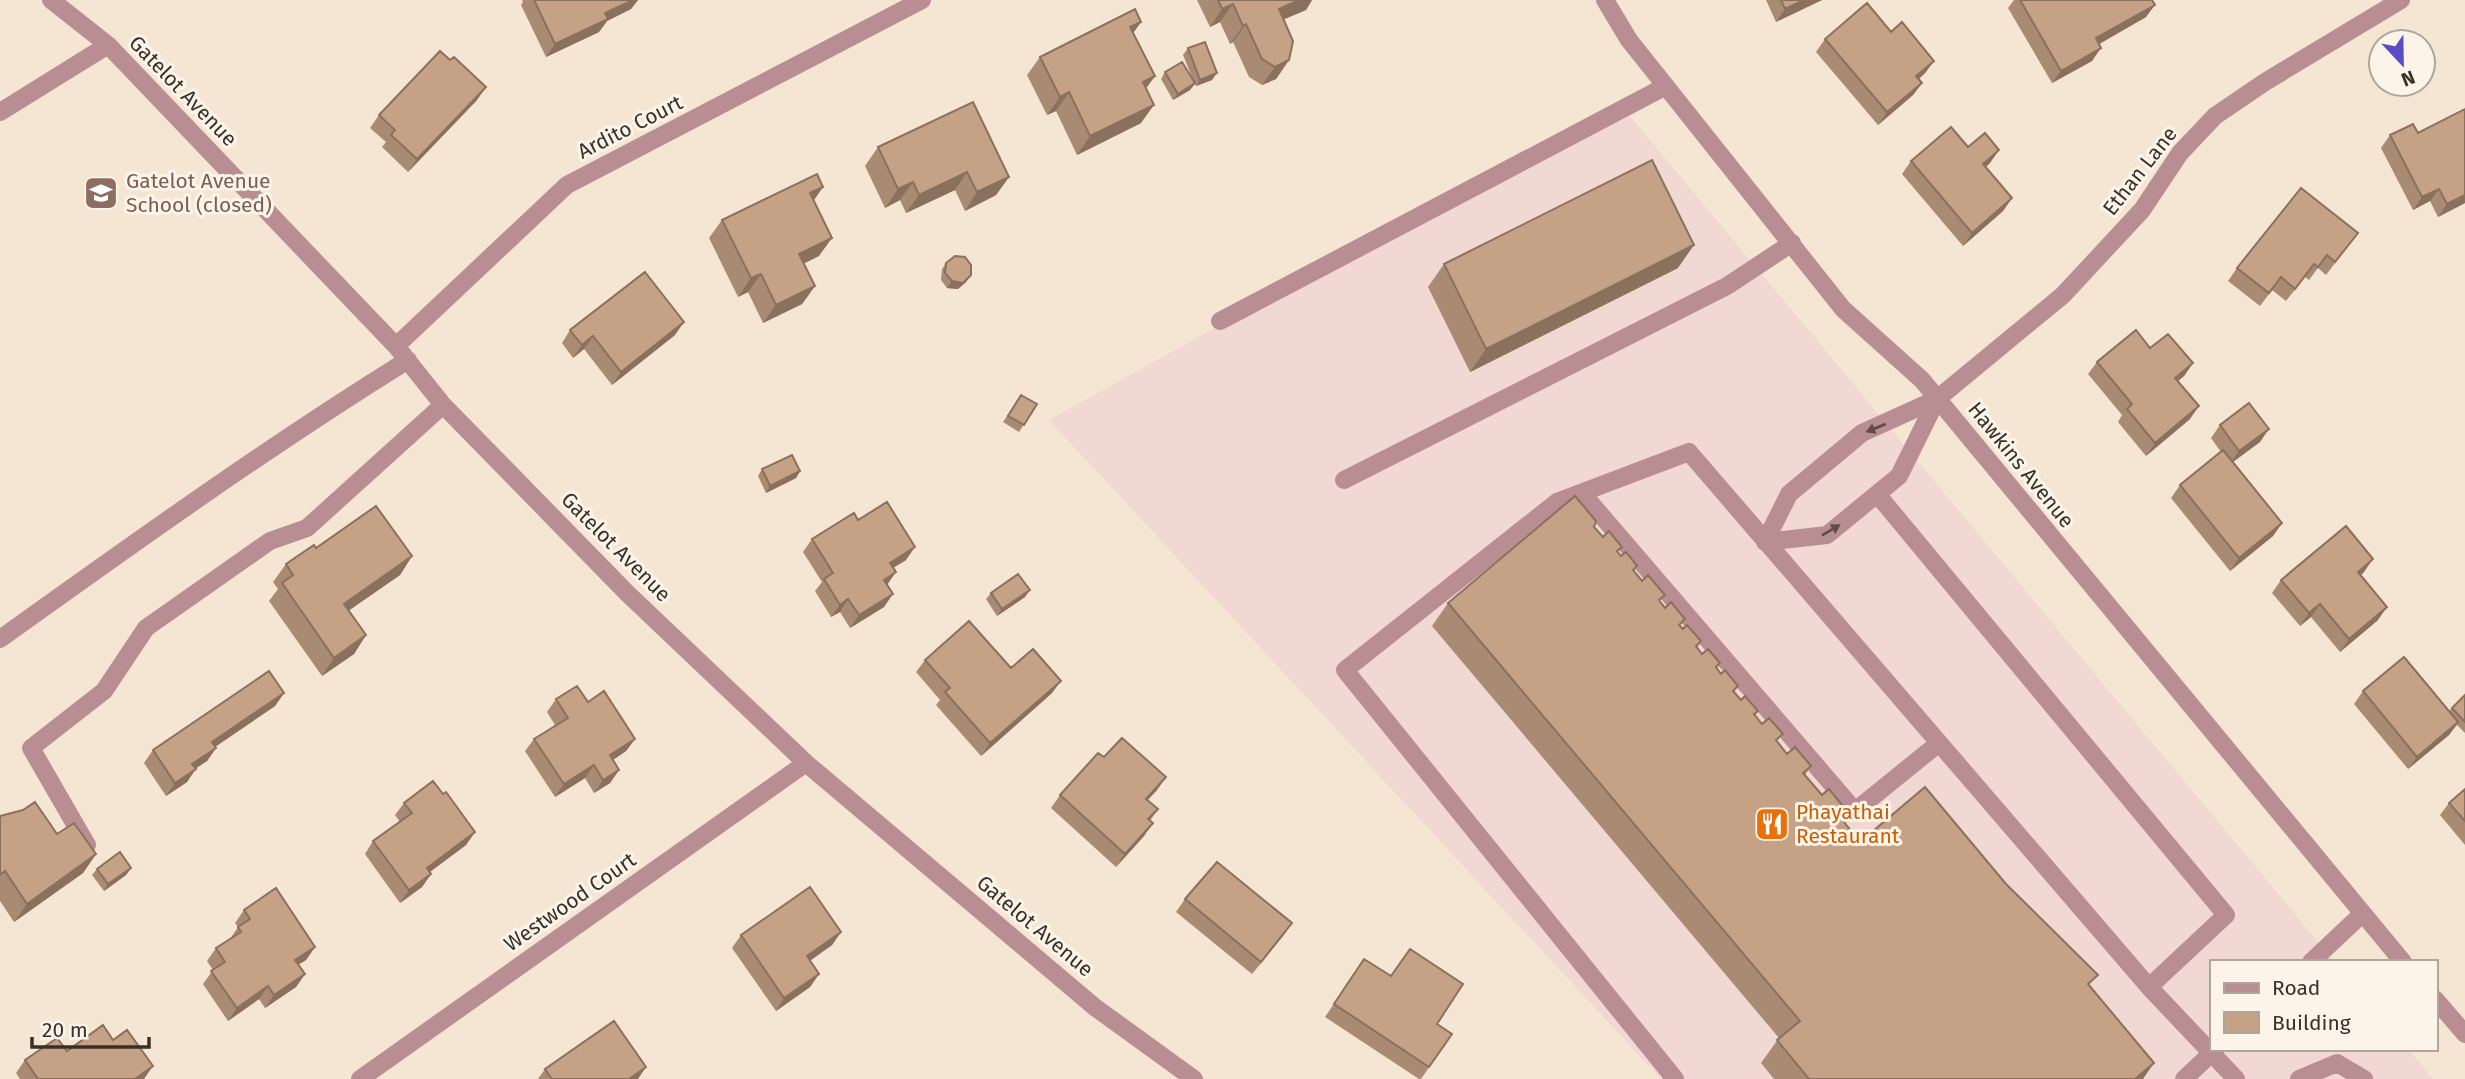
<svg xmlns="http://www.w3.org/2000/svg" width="2465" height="1079" viewBox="0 0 2465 1079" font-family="'Fira Sans',sans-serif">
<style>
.commercial{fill:#f2d8d2}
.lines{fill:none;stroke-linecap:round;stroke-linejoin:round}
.minor{stroke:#b98e93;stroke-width:18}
.wall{fill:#a98b73}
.shaded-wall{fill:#8a715e}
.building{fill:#c5a286;stroke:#8a715e;stroke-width:2}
.oneway{fill:#5e4d4a}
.labels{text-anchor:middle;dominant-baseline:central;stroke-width:6;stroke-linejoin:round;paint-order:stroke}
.street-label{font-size:21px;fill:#37312a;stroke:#fdf4e9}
.education-label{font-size:21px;fill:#785e54;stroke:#fdf4e9;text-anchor:start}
.food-label{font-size:21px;fill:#c56008;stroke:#fdf4e9;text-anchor:start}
</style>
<rect width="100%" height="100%" fill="#f5e6d3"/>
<path class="commercial" d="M1620 104 2335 962H2211V1049H2408L2433 1079H1661L1049 420Z"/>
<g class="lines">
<path class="minor" d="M51 0 108 45 396 346 443 405 627 593 806 763 1096 1008 1194 1079
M1605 0 1629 40 1843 309 1922 380 2403 962
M0 112 108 45
M1220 321 1666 86
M396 346 567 185 922 0
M1344 480 1727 286 1792 243
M1582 493 1855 811 1939 743
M1877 494 2226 915 2149 987
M1765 542 1789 494 1862 433 1937 399 2063 295 2142 210 2180 153 2215 116 2265 82 2401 0
M1765 542 1827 535 1877 494 1899 476 1937 399
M0 639C134 543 268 447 408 360
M87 845 31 748 104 691 146 628 270 541 307 528 443 405
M2311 962 2362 914
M2435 999 2465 1034
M360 1079 806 763
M1675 1079 1345 670 1557 502 1689 452 2149 987 2236 1079
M2184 1079 2216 1049
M2299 1079 2337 1063 2364 1079"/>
</g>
<path class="wall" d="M522 0H638L631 9 607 21 599 32 546 57 521 5 523 2Z
M1197 0H1312L1306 10 1284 19 1289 60 1276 79 1262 85 1249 77 1233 42 1230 44 1220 22 1210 27Z
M1766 0H1822L1776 22Z
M2014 0H2152L2146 17 2099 44 2092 61 2052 83 2008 8Z
M1141 22 1133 33 1155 76 1146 88 1141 123 1077 155 1056 111 1047 115 1027 75 1040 57Z
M1891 32 1934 61 1925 73 1919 79 1922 83 1913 95 1878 125 1816 52 1825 39Z
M1188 48 1212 80 1196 86 1195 84 1190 90 1173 100 1161 79 1165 72 1194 82 1183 55Z
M477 100 408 172 382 147 386 142 370 128 379 115Z
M2465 109V203L2438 217 2430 201 2413 210 2381 148 2390 135 2418 133Z
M878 147 1009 177 996 195 965 211 955 190 906 213 900 200 885 208 865 166Z
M1968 147 1990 163 1986 167 2012 198 2003 211 1963 246 1902 174 1911 161Z
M814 201 819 256 804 263 815 286 802 304 763 323 748 292 738 297 709 238 722 220Z
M2358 233 2326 275 2318 268 2309 280 2305 277 2286 301 2272 290 2260 306 2228 281 2237 268Z
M946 263 971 275 966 282 958 289 947 288 941 280 942 269Z
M1444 264 1678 268 1470 372 1428 287Z
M570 330 675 335 612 385 584 349 573 358 562 343Z
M2150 348 2193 363 2184 376 2178 381 2190 419 2146 456 2118 422 2122 415 2088 374 2097 362Z
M1021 395 1037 404 1019 432 1003 422Z
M2220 425 2260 442 2233 462 2282 523 2273 536 2230 571 2171 498 2180 485 2221 452 2211 438Z
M762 469 800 471 796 478 766 493 758 476Z
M858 520 906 560 893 568 887 585 884 607 850 628 840 612 831 617 815 591 822 582 803 552 812 539Z
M1594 527 1621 556 1637 566 1634 571 1661 602 1683 629 1701 641 1697 648 1721 674 1738 686 1734 692 1741 700 1758 711 1755 716 1787 754 1811 766 1805 775 1822 795 1851 816 1845 824 1860 842 2090 986 2143 1079H1774L1761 1063 1779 1038 1432 626 1448 603Z
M316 548 412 556 400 575 349 610 366 635 354 654 322 676 269 601 278 589 273 582 286 564Z
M2364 572 2361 575 2378 620 2340 652 2311 617 2300 626 2272 593 2281 580Z
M991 593 1025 597 997 616 986 599Z
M925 660 1011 668 1052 693 981 756 936 705 940 700 916 672Z
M2363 691 2449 711 2465 695V733L2457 725 2449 735 2408 769 2354 704Z
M284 693 275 706 215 747 216 748 207 761 195 768 187 782 166 796 144 763 153 750Z
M556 699 635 739 626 751 613 760 619 770 610 783 594 793 585 778 555 797 525 751 534 739 555 725 547 712Z
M1104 757 1157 790 1148 800 1158 809 1150 821 1144 836 1116 867 1051 808 1060 795Z
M2465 789V845L2440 815 2449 803Z
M443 794 475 832 466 845 429 872 431 874 422 887 400 903 365 854 373 841 400 822 395 815 404 803Z
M0 816 57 834 96 854 83 873 14 922 0 901Z
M131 868 126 875 104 891 92 875 97 869Z
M1185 899 1292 923 1252 974 1176 912Z
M244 910 315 947 306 960 299 964 305 974 296 987 265 1008 259 999 228 1021 203 984 213 970 207 961 216 948 230 939 238 927 235 923Z
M841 932 832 945 810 961 819 974 810 987 776 1011 732 948 741 935Z
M1364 959 1437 1024 1452 1034 1421 1079H1419L1325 1017Z
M113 1040 143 1079H20L16 1073 25 1060Z
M545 1069 638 1079H538Z"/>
<path class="shaded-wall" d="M633 0H638L631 9 607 21 599 32 546 57 555 44 605 13Z
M1299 0H1312L1306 10 1266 27 1279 9Z
M1804 0H1822L1776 22 1785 9Z
M1233 4 1220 22 1210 27 1222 9Z
M2155 5 2146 17 2087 51 2096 38Z
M1141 22 1128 40 1130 27Z
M1246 24 1233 42 1230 44 1243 26Z
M2101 48 2092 61 2052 83 2061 71Z
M1289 60 1276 79 1262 85 1275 67Z
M1934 61 1925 73 1907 89 1916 76Z
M1217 73 1212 80 1196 86 1200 80Z
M1155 76 1142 94 1143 82Z
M1195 83 1190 90 1173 100 1178 94Z
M1922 83 1913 95 1878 125 1887 112Z
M486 87 477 100 408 172 417 159Z
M1069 92 1056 111 1047 115 1060 97Z
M1154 105 1141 123 1077 155 1090 136Z
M1999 150 1990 163 1974 177 1983 164Z
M967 172 955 190 906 213 919 195Z
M1009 177 996 195 965 211 977 192Z
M913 182 900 200 885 208 898 189Z
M823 187 810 206V193Z
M2439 189 2430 201 2413 210 2422 197Z
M2465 195V203L2438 217 2447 204Z
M2012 198 2003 211 1963 246 1972 233Z
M832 238 819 256 787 272 799 254Z
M1694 245 1678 268 1470 372 1486 349Z
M761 274 748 292 738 297 751 278Z
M971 275 966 282 958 289 947 288 952 281Z
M815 286 802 304 763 323 776 305Z
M684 322 675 335 612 385 621 372Z
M593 336 584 349 573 358 582 345Z
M2193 363 2184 376 2166 391 2175 378Z
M2199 406 2190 419 2146 456 2155 443Z
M2269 429 2260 442 2230 464 2239 451Z
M800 471 796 478 766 493 770 486Z
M2282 523 2273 536 2230 571 2239 558Z
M915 547 906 560 881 575 890 563Z
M412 556 400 575 331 623 344 604Z
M2373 559 2364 572 2349 585 2358 572Z
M896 572 887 585 884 580Z
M1030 590 1025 597 997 616 1002 609Z
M893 594 884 607 850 628 859 615Z
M848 599 840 612 831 617 840 605Z
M2320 604 2311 617 2300 626 2309 613Z
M2387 607 2378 620 2340 652 2349 639Z
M366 635 354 654 322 676 334 658Z
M1061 681 1052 693 981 756 990 743Z
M284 693 275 706 203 755 212 742Z
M2458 722 2449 735 2408 769 2417 757Z
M635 739 626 751 601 768 610 755Z
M216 748 207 761 183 777 192 764Z
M594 765 585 778 555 797 564 784Z
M196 769 187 782 166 796 175 783Z
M619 770 610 783 594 793 603 780Z
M1166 777 1157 790 1137 811 1146 799Z
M1153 823 1144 836 1116 867 1125 854Z
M475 832 466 845 418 881 427 868Z
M96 854 83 873 14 922 27 904Z
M131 868 126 875 104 891 108 884Z
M431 874 422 887 400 903 409 890Z
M1292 923 1283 936 1252 974 1261 962Z
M841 932 832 945 798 969 807 956Z
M315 947 306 960 286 972 295 960Z
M305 974 296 987 265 1008 274 995Z
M819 974 810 987 776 1011 784 998Z
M268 986 259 999 228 1021 237 1008Z
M2154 1063 2143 1079H2135Z
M153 1066 144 1079H135Z
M646 1067 638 1079H629Z"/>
<path class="building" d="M534 0H633L605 13 608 19 555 44Z
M1218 0H1299L1279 9 1293 41 1289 60 1275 67 1262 59 1246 24 1243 26 1233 4 1222 9Z
M1781 0H1804L1785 9Z
M2020 0H2152L2155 5 2096 38 2101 48 2061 71Z
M1867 3 1891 32 1902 22 1934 61 1916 76 1922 83 1887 112 1825 39Z
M1135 9 1141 22 1130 27 1155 76 1143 82 1154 105 1090 136 1069 92 1060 97 1040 57Z
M1205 42 1217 73 1200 80 1188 48Z
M440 51 450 60 454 57 486 87 417 159 391 135 395 130 379 115Z
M1182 62 1195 83 1178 94 1165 72Z
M973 102 1009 177 977 192 967 172 919 195 913 182 898 189 878 147Z
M2465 109V195L2447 204 2439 189 2422 197 2390 135 2413 124 2418 133Z
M1951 127 1968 147 1985 133 1999 150 1983 164 2012 198 1972 233 1911 161Z
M1652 160 1694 245 1486 349 1444 264Z
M817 174 823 187 810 193 832 238 799 254 815 286 776 305 761 274 751 278 722 220Z
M2301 188 2358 233 2335 262 2327 255 2318 267 2314 264 2295 289 2281 277 2269 293 2237 268Z
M955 256 965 257 971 265V275L963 283 952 281 945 273 946 263Z
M645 272 684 322 621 372 593 336 582 345 570 330Z
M2136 330 2150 348 2168 334 2193 363 2175 378 2199 406 2155 443 2127 409 2132 404 2097 362Z
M1021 395 1037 404 1024 425 1008 416Z
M2249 403 2269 429 2239 451 2220 425Z
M2223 450 2282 523 2239 558 2180 485Z
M792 455 800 471 770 486 762 469Z
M1575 496 1596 521 1594 527 1603 537 1609 531 1622 547 1617 551 1621 556 1626 552 1637 566 1633 570 1642 581 1648 575 1665 595 1659 600 1665 608 1671 602 1685 619 1679 625 1683 629 1687 625 1701 641 1696 646 1702 654 1708 649 1720 663 1716 667 1721 674 1725 670 1738 686 1733 691 1741 700 1745 696 1758 711 1754 714 1762 724 1769 718 1783 734 1776 740 1787 754 1795 747 1811 766 1803 773 1822 795 1829 789 1851 816 1844 822 1860 842 1925 787 2006 884 2098 975 2088 984 2154 1063 2135 1079H1809L1777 1040 1800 1021 1448 603Z
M887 502 915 547 890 563 896 572 884 580 893 594 859 615 848 599 840 605 824 579 833 573 812 539 854 513 858 520Z
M376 506 412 556 344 604 366 635 334 658 282 583 293 575 286 564 314 545 316 548Z
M2346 526 2373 559 2358 572 2387 607 2349 639 2320 604 2309 613 2281 580Z
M1018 574 1030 590 1002 609 991 593Z
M969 621 1011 668 1033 649 1061 681 990 743 945 692 950 688 925 660Z
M2404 657 2458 722 2417 757 2363 691Z
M269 671 284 693 212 742 216 748 192 764 196 769 175 783 153 750Z
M577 686 588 702 604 691 635 739 610 755 619 770 603 780 594 765 564 784 534 739 568 718 556 699Z
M2465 695V722L2452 708Z
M1122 738 1166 777 1146 799 1158 809 1148 819 1153 823 1125 854 1060 795 1098 753 1104 757Z
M433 781 443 794 446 792 475 832 427 868 431 874 409 890 373 841 412 813 404 803Z
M2465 789V821L2449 803Z
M35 802 57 834 74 823 96 854 27 904 5 871 0 875V816L23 810Z
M120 852 131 868 108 884 97 869Z
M1217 862 1292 923 1261 962 1185 899Z
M810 887 841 932 807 956 819 974 784 998 741 935Z
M276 888 315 947 295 960 305 974 274 995 268 986 237 1008 211 971 225 962 216 948 241 932 238 927 250 919 244 910Z
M1410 949 1463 984 1437 1024 1452 1034 1429 1067 1334 1004 1364 959 1391 976Z
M614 1021 646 1067 629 1079H552L545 1069Z
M103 1025 113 1040 127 1030 153 1066 135 1079H38L25 1060 57 1038 67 1051Z"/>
<defs><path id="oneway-solid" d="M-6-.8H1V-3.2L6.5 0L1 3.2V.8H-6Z" transform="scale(1.75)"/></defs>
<g class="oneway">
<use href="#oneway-solid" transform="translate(1876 428) rotate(158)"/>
<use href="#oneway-solid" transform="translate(1831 530) rotate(-31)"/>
</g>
<defs>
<g id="school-square" transform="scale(1.75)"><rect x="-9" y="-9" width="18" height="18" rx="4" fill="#8d6e63" stroke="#fdf4e9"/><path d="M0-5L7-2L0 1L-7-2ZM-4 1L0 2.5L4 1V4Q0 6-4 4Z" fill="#fff"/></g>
<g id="restaurant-square" transform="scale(1.75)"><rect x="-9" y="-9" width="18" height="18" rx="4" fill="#e8710a" stroke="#fdf4e9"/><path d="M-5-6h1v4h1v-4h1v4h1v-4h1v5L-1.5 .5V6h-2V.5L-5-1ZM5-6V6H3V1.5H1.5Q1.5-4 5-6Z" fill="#fff"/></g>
</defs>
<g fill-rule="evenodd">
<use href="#school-square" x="101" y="193"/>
<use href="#restaurant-square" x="1772" y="824"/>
</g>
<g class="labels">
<g class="street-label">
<text transform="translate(183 91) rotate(46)">Gatelot Avenue</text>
<text transform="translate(630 127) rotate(-27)">Ardito Court</text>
<text transform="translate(2140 171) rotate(-52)">Ethan Lane</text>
<text transform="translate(2021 465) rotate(51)">Hawkins Avenue</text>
<text transform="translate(616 547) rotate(45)">Gatelot Avenue</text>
<text transform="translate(570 902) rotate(-35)">Westwood Court</text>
<text transform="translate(1035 926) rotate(40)">Gatelot Avenue</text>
</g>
<g class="education-label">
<text x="126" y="181">Gatelot Avenue<tspan x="126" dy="24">School (closed)</tspan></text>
</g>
<g class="food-label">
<text x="1796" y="812">Phayathai<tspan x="1796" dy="24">Restaurant</tspan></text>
</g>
</g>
<rect x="2210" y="960" width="228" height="91" fill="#fdf4e9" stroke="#aea69d" stroke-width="2"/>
<rect x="2224" y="983" width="35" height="10" fill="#b98e93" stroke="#aea69d" stroke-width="2"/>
<text x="2272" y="995" font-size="21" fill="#37312a">Road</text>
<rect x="2224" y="1012" width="35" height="21" fill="#c5a286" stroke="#aea69d" stroke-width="2"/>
<text x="2272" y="1030" font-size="21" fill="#37312a">Building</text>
<g transform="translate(2402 63) rotate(158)"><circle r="33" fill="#fdf4e9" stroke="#aea69d" stroke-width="2"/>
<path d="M0-5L12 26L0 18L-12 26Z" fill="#584dc4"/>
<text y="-10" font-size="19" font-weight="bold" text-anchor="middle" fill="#37312a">N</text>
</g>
<path d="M32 1037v10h117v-10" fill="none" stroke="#37312a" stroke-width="3.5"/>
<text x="42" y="1037" font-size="21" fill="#37312a" stroke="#fdf4e9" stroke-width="5" paint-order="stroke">20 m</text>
</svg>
